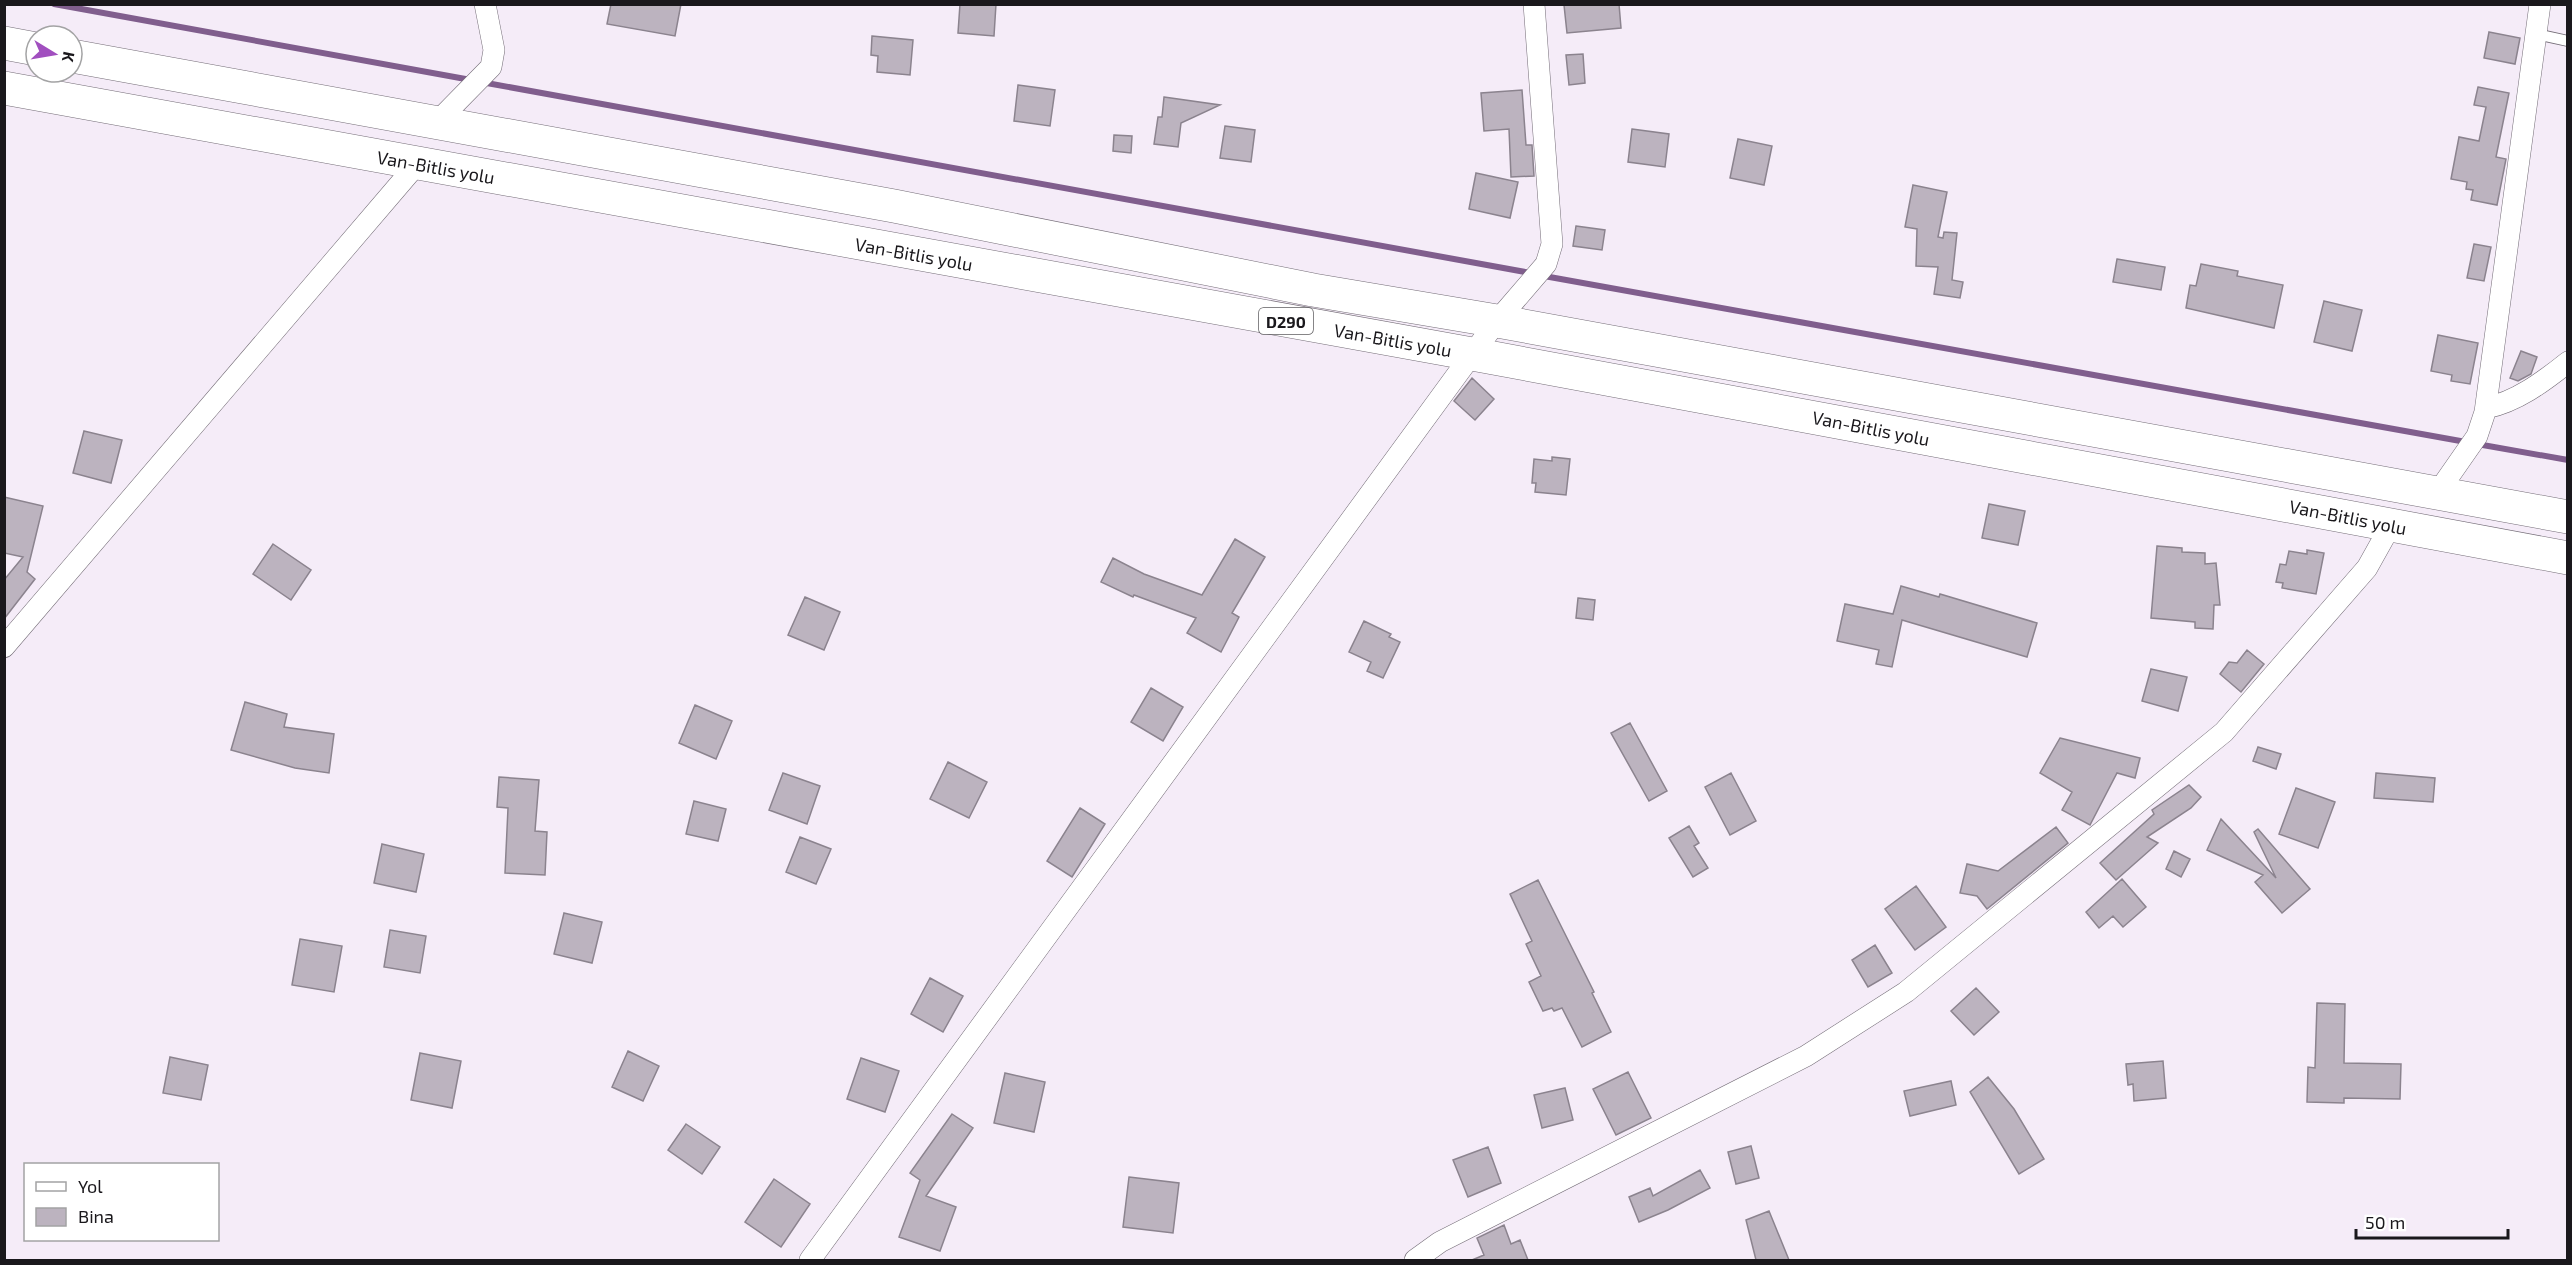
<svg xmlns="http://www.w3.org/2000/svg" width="2572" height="1265" viewBox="0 0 2572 1265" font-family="'Exo 2',sans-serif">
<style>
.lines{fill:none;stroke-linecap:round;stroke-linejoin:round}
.stream{stroke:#805e8d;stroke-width:6}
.building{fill:#bcb3bf;stroke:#8b838e;stroke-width:1.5}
.service-casing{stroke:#746d77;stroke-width:12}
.minor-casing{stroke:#746d77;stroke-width:22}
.trunk-casing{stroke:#746d77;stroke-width:34}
.service{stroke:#fff;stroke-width:10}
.minor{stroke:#fff;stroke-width:21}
.trunk{stroke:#fff;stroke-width:33}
.labels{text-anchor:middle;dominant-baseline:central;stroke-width:6;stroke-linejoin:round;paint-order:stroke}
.shield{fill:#fff;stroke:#5f5d60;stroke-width:1.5}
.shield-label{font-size:16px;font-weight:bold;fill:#1a181c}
.street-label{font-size:18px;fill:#1a181c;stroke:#fff}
</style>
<rect width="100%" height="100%" fill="#f5ecf8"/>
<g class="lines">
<path class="stream" d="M54 4 471 80
M481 82 1531 273
M1544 276 2466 442
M2477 444 2568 460"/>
</g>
<path class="building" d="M611 4H681L675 36 607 24Z
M960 4H996L994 36 958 33Z
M1619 4 1621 28 1567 33 1564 5Z
M2489 32 2520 38 2515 64 2484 58Z
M872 36 913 40 910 75 877 72 878 56 871 55Z
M1583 54 1585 83 1569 85 1566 55Z
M1018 85 1055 90 1050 126 1014 121Z
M2478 87 2509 93 2496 157 2506 159 2497 205 2471 200 2473 190 2466 189 2467 182 2451 179 2459 137 2479 141 2486 107 2474 105Z
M1522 90 1526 145H1532L1534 176 1511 177 1509 129 1484 131 1481 93Z
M1164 97 1220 105 1181 123 1178 147 1154 144 1158 117H1162Z
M1225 126 1255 130 1251 162 1220 158Z
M1632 129 1669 134 1665 167 1628 162Z
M1114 135 1132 136 1131 153 1113 151Z
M1738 139 1772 146 1764 185 1730 178Z
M1476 173 1518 182 1510 218 1469 209Z
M1913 185 1947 192 1938 237 1943 238 1944 232 1957 233 1952 280 1963 282 1960 298 1934 294 1938 267 1916 266 1917 229 1905 227Z
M1576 226 1605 230 1602 250 1573 246Z
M2474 244 2491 247 2484 281 2467 278Z
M2117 259 2165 267 2161 290 2113 282Z
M2201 264 2238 271 2237 276 2283 285 2274 328 2186 308 2190 285 2196 286Z
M2324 301 2362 310 2352 351 2314 342Z
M2438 335 2478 343 2470 384 2451 381 2452 375 2431 371Z
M2521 351 2537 357 2531 374 2518 381 2510 378Z
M1472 378 1494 399 1475 420 1454 401Z
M84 431 122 440 111 483 73 473Z
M1552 457 1570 459 1566 495 1535 492 1536 483H1532L1534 459 1552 461Z
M4 497 43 506 27 572 35 579 4 619V580L23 557 4 553Z
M1989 504 2025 511 2018 545 1982 538Z
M1235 539 1265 557 1232 613 1239 617 1221 652 1187 633 1196 618 1134 595 1133 597 1101 582 1113 558 1144 574 1202 595Z
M273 544 311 570 291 600 253 574Z
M2157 546 2182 548V552L2205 553V564L2216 563 2220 605H2214L2213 629 2195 628V622L2151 618Z
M2307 550 2324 553 2316 594 2282 588 2283 583 2276 582 2280 564 2286 565 2289 551 2307 554Z
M1901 586 1939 597 1940 594 2037 623 2027 657 1902 620 1892 667 1876 664 1879 650 1837 641 1845 604 1893 614Z
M805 597 840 612 824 650 788 635Z
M1578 598 1595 600 1593 620 1576 618Z
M1364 621 1391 634 1389 637 1400 642 1383 678 1367 671 1371 662 1349 652Z
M2247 650 2264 664 2241 692 2220 674 2229 662 2237 663Z
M2151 669 2187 677 2178 711 2142 701Z
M1151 688 1183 707 1163 741 1131 722Z
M245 702 287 714 284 727 334 734 329 773 295 768 231 750Z
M695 705 732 721 716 759 679 743Z
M1630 723 1667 791 1649 801 1611 733Z
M2060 738 2140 758 2135 778 2117 773 2090 825 2062 810 2072 792 2040 773Z
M2258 747 2281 754 2276 769 2253 761Z
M948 762 987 782 969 818 930 799Z
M783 773 820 786 807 824 769 810Z
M1731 773 1756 821 1730 835 1705 787Z
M2376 773 2435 778 2433 802 2374 798Z
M499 777 539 780 535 831 547 832 545 875 505 873 508 808 497 807Z
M2189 785 2201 797 2191 808 2147 837 2158 843 2116 880 2100 863 2154 814 2152 810Z
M2296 788 2335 802 2318 848 2279 834Z
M694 801 726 809 718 841 686 834Z
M1080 808 1105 824 1072 877 1047 861Z
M2221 819 2276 878 2254 832 2258 829 2310 889 2282 913 2255 882 2263 875 2207 850Z
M1689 826 1699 843 1694 846 1708 868 1693 877 1669 838Z
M2056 827 2068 843 1987 909 1977 896 1960 893 1967 864 1998 871Z
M800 837 831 849 816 884 786 872Z
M382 844 424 854 416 892 374 883Z
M2174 851 2190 859 2181 877 2166 869Z
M2122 879 2146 907 2123 927 2113 916 2099 928 2086 912Z
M1538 880 1594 992 1592 993 1611 1032 1582 1047 1562 1008 1554 1011 1552 1008 1543 1011 1529 982 1541 976 1526 944 1532 941 1510 894Z
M1916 886 1946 927 1915 950 1885 909Z
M564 913 602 922 592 963 554 954Z
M390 930 426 936 420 973 384 967Z
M300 939 342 946 334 992 292 985Z
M1875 945 1892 973 1868 987 1852 960Z
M930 978 963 996 943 1032 911 1014Z
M1976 988 1999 1012 1974 1035 1951 1011Z
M2317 1003 2345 1004 2344 1063 2401 1064 2400 1099 2344 1098V1103L2307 1102 2308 1067 2315 1068Z
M628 1051 659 1066 643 1101 612 1087Z
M420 1053 461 1061 452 1108 411 1100Z
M170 1057 208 1065 201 1100 163 1093Z
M861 1058 899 1071 885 1112 847 1099Z
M2163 1061 2166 1098 2134 1101 2133 1084 2128 1085 2126 1064Z
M1628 1072 1651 1118 1616 1135 1593 1089Z
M1005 1073 1045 1082 1034 1132 994 1123Z
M1988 1077 2014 1109 2044 1159 2019 1174 1970 1092Z
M1951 1081 1956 1105 1910 1116 1904 1091Z
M1565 1088 1573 1120 1542 1128 1534 1095Z
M952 1114 973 1128 926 1196 956 1207 940 1251 899 1237 920 1180 910 1173Z
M686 1124 720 1147 702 1174 668 1150Z
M1751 1146 1759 1178 1736 1184 1728 1152Z
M1488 1147 1501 1183 1468 1197 1453 1160Z
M1700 1170 1710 1188 1668 1210 1639 1222 1629 1197 1650 1188 1653 1196Z
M1129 1177 1179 1183 1173 1233 1123 1227Z
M774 1179 810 1204 781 1247 745 1222Z
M1769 1211 1789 1260H1756L1746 1220Z
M1504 1225 1511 1244 1520 1240 1528 1260H1472L1484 1255 1477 1238Z"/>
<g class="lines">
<g class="service-casing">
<path id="service" d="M2536 34 2568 41"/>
</g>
<g class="minor-casing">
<path id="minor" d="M437 122 491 67 494 50 485 4
M2486 408C2516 402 2543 382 2568 362
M2438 492 2477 436 2485 412 2540 4
M4 647 417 164
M810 1260 1459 372 1497 321 1546 264 1552 244 1534 4
M1415 1260 1440 1242 1806 1056 1906 992 2224 732 2367 568 2391 525"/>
</g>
<g class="trunk-casing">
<path id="trunk" d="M4 43 36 49
M72 56 894 206 1313 290 1497 321 2568 517
M4 88 1472 354 2568 558"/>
</g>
<use href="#service" class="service"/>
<use href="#minor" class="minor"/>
<use href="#trunk" class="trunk"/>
</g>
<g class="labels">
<rect class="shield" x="1259" y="308" width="54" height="26" rx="4.5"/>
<g class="shield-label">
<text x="1286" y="321">D290</text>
</g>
<g class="street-label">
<text transform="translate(436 167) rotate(10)">Van-Bitlis yolu</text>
<text transform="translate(914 254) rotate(10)">Van-Bitlis yolu</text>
<text transform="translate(1393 340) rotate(10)">Van-Bitlis yolu</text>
<text transform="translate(1871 428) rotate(11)">Van-Bitlis yolu</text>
<text transform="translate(2348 517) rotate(11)">Van-Bitlis yolu</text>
</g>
</g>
<rect width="2572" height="1265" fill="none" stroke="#1a181c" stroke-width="12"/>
<rect x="24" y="1163" width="195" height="78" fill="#ffffff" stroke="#a3a3a4" stroke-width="1.5"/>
<rect x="36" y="1182" width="30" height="9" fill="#ffffff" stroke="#a3a3a4" stroke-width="1.5"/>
<text x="78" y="1193" font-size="18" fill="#1a181c">Yol</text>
<rect x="36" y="1208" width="30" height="18" fill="#bcb3bf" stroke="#a3a3a4" stroke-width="1.5"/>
<text x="78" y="1223" font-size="18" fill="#1a181c">Bina</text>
<g transform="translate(54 54) rotate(101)"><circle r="28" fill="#ffffff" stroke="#a3a3a4" stroke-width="1.5"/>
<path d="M0-4.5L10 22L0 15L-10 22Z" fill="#a14fbf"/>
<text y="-9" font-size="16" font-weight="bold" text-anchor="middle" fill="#1a181c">K</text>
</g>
<path d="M2356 1229v9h152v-9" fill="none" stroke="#1a181c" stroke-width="3"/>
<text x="2365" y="1229" font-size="18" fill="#1a181c" stroke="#ffffff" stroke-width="4.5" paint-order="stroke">50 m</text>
</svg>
